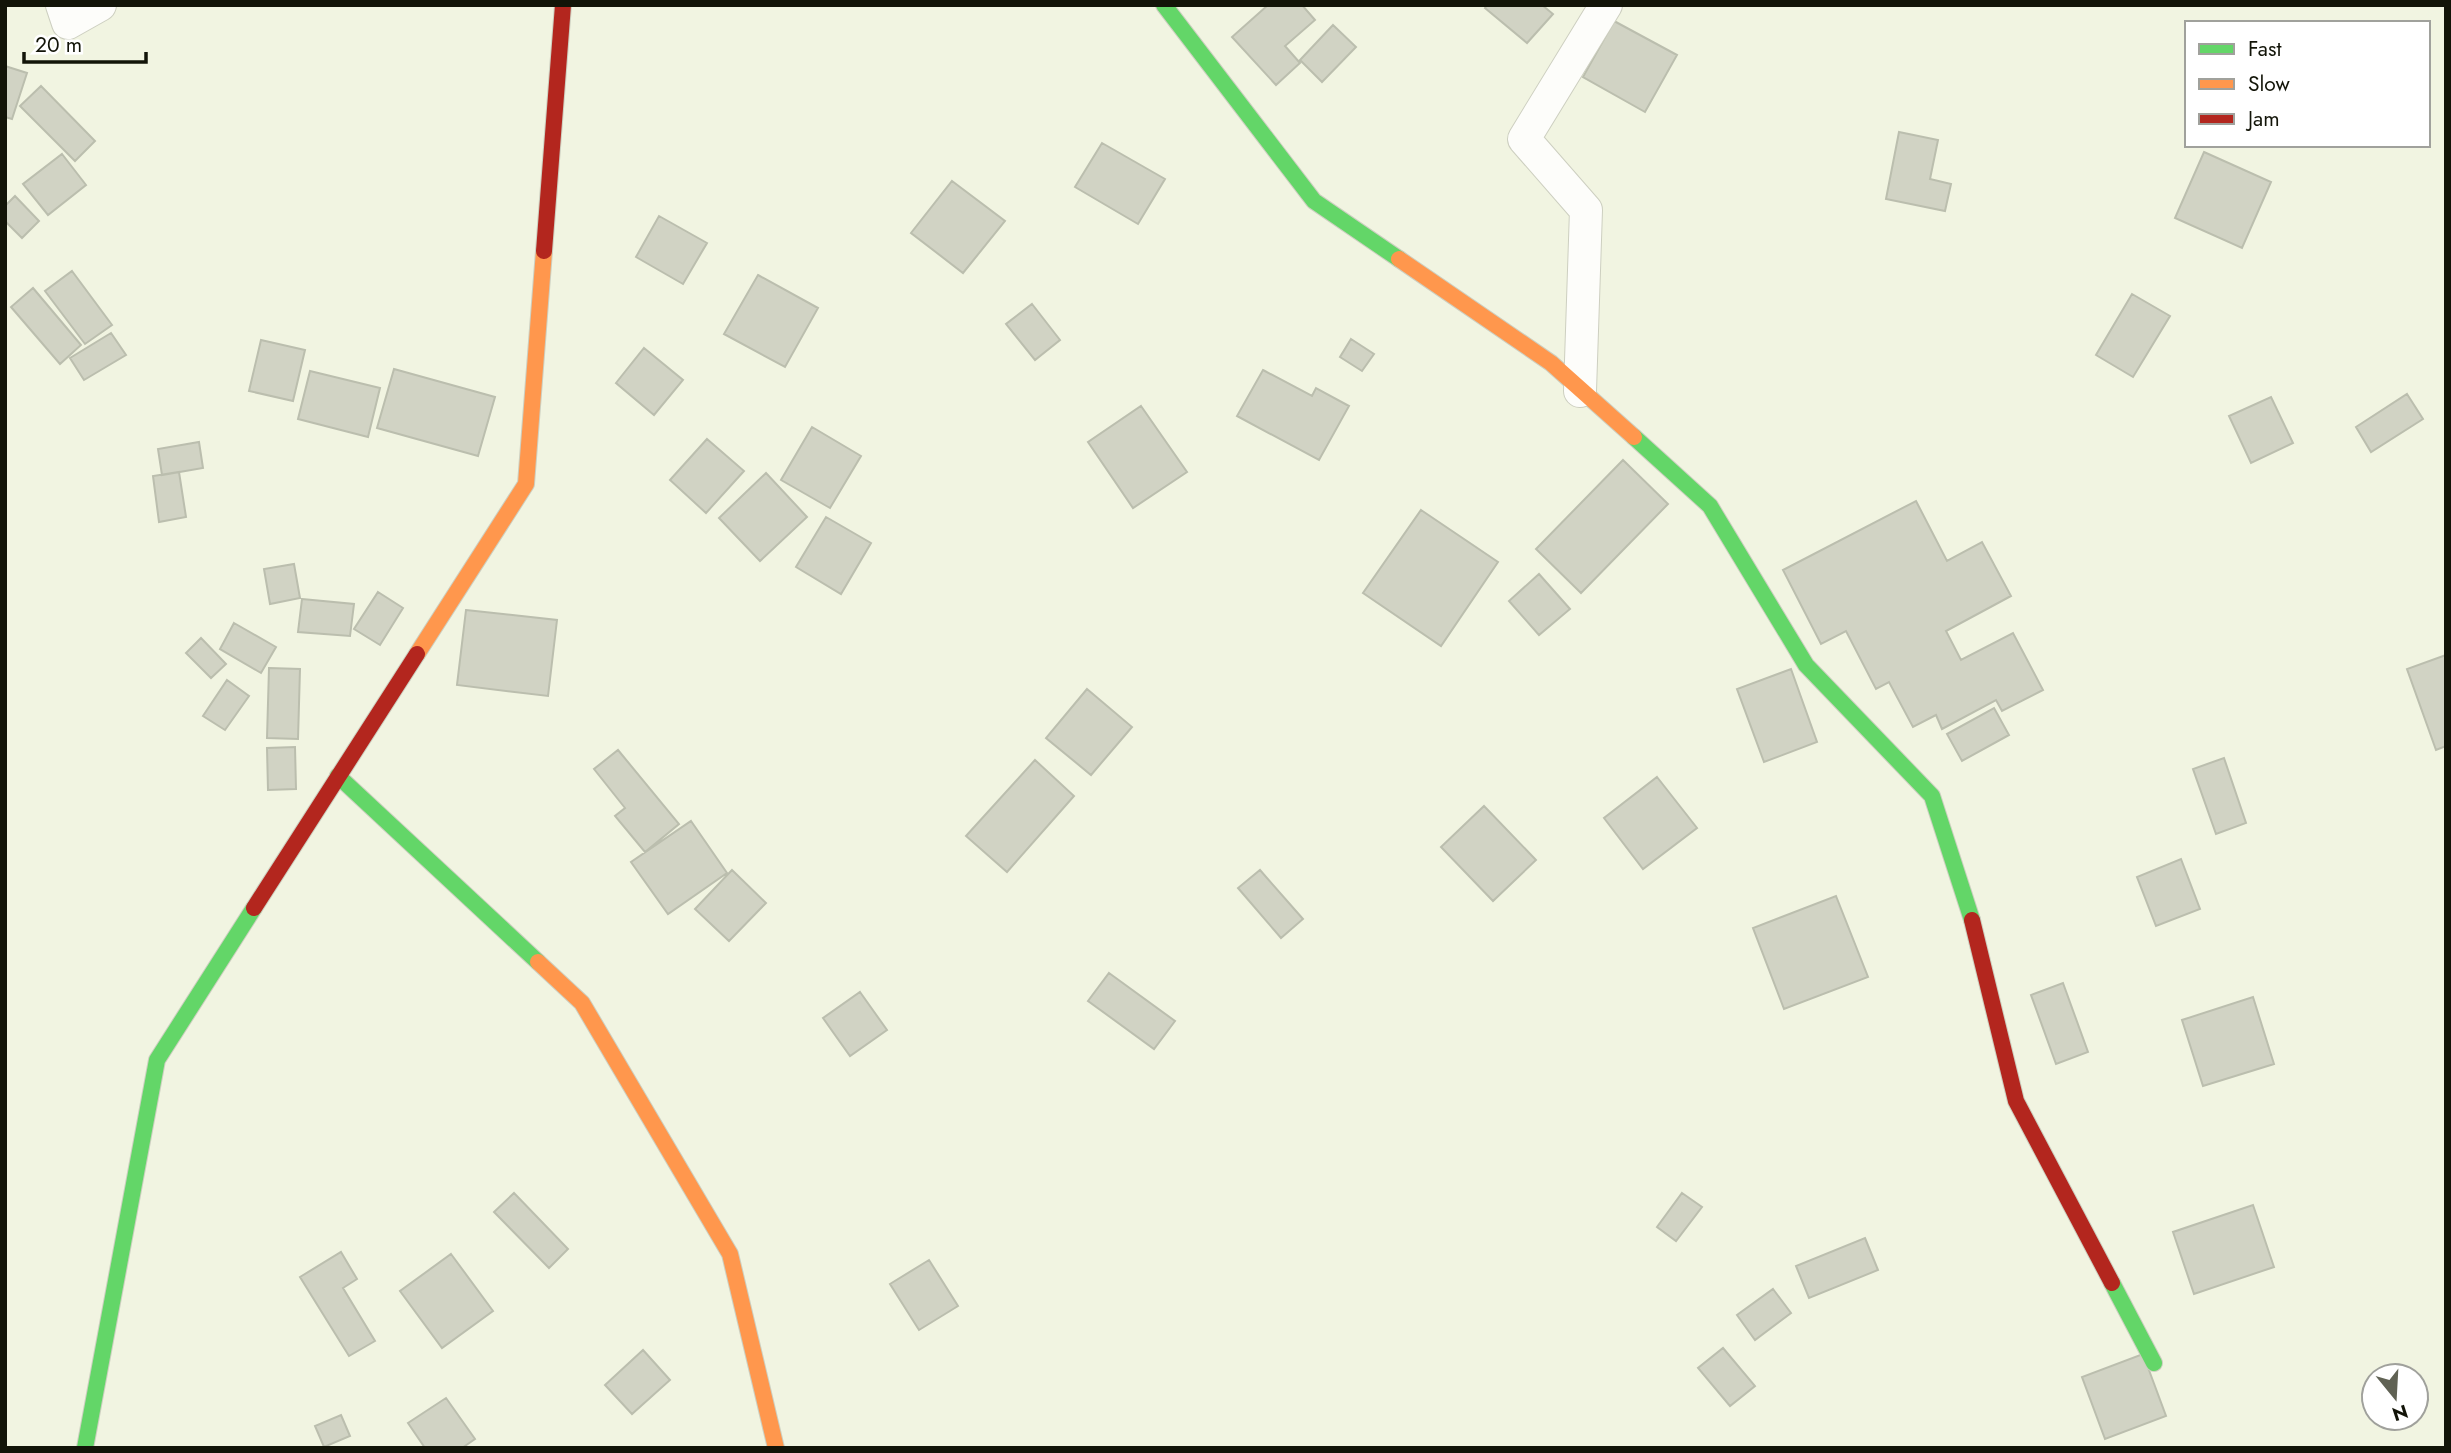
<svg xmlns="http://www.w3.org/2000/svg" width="2451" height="1453" viewBox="0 0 2451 1453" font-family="Jost,sans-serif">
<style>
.building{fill:#d1d3c4;stroke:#bbbeae;stroke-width:2}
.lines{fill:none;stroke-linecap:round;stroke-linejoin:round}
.street-casing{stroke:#cdcfc0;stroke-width:34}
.fast-casing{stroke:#cdcfc0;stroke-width:18}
.slow-casing{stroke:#cdcfc0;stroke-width:18}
.jam-casing{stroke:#cdcfc0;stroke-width:18}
.street{stroke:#fdfdfa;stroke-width:32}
.fast{stroke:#63d668;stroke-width:16}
.slow{stroke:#ff974d;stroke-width:16}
.jam{stroke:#b3261e;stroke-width:16}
</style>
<rect width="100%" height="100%" fill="#f1f4e1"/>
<path class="building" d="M1268 5H1302L1315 20 1285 46 1300 63 1276 85 1232 37Z
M1487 5H1542L1553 14 1527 43 1485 8Z
M1614 21 1677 55 1645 112 1583 77Z
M1333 25 1356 47 1322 82 1300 60Z
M5 66 27 73 12 119 5 117Z
M41 86 95 141 75 161 20 106Z
M1899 132 1938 140 1930 179 1951 184 1945 211 1886 199Z
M1102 143 1165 179 1138 224 1075 187Z
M2204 152 2271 182 2242 248 2175 218Z
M62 154 86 185 48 215 23 184Z
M952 181 1005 221 963 273 911 233Z
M15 196 39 221 22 238 5 221V206Z
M659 216 707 243 683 284 636 257Z
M72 271 112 325 85 344 45 291Z
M758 275 818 308 785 367 724 334Z
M33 288 81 345 60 364 11 307Z
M2132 294 2170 316 2133 377 2096 355Z
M1032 304 1060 340 1035 360 1006 324Z
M111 333 126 355 84 380 70 358Z
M1351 339 1374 354 1362 371 1340 357Z
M261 340 305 350 293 401 249 391Z
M644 348 683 380 654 415 616 383Z
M394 369 495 397 478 456 377 428Z
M1263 370 1312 396 1316 388 1349 406 1319 460 1237 416Z
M310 371 380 388 368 437 298 419Z
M2407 394 2423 419 2371 452 2356 427Z
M2271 397 2293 443 2251 463 2229 416Z
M1141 406 1187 472 1133 508 1088 442Z
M812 427 861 456 830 508 781 480Z
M707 439 744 471 706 513 670 480Z
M199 442 203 468 162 475 158 449Z
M1623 460 1668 504 1581 593 1536 549Z
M179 472 186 517 159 522 153 476Z
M766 473 807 517 760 561 719 518Z
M1916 501 1947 561 1982 542 2011 596 1946 631 1961 660 2013 633 2043 690 2002 711 1996 700 1942 729 1936 715 1913 727 1889 682 1876 689 1846 631 1821 644 1783 570Z
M1421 510 1498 562 1441 646 1363 593Z
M826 517 871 543 841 594 796 567Z
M294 564 300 598 270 604 264 569Z
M1539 574 1570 609 1539 635 1509 601Z
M378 592 403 608 380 645 354 629Z
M302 599 354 604 350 636 298 632Z
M466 610 557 620 548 696 457 685Z
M234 623 276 647 261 673 220 649Z
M201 638 226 664 211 678 186 653Z
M2446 655V746L2436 750 2407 669Z
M269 668 300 669 298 739 267 738Z
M1791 669 1817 742 1764 762 1737 689Z
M227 680 249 696 225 730 203 716Z
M1087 689 1132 727 1091 775 1046 738Z
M1994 708 2009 735 1962 761 1947 734Z
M295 747 296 789 268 790 267 748Z
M618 750 679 824 645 852 615 816 625 808 594 769Z
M2224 758 2246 823 2216 834 2193 769Z
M1035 760 1074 796 1007 872 966 836Z
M1657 777 1697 828 1643 869 1604 818Z
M1484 806 1536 860 1493 901 1441 847Z
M691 821 727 873 668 914 631 862Z
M2181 859 2200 909 2156 926 2137 877Z
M732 870 766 903 729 941 695 909Z
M1260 870 1303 919 1281 938 1238 888Z
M1836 896 1868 977 1784 1009 1753 928Z
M1109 973 1175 1021 1154 1049 1088 1001Z
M2063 983 2088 1052 2056 1064 2031 995Z
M860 992 887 1030 850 1056 823 1018Z
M2253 997 2274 1064 2203 1086 2182 1020Z
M514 1193 568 1249 549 1268 494 1212Z
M1682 1193 1702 1207 1676 1241 1657 1227Z
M2253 1205 2274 1267 2194 1294 2173 1232Z
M1865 1238 1878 1270 1809 1298 1796 1266Z
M341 1252 357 1279 343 1288 375 1341 349 1356 300 1277Z
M451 1254 493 1311 442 1348 400 1291Z
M929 1260 958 1306 919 1330 890 1284Z
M1773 1289 1791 1313 1755 1340 1737 1315Z
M1723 1348 1755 1386 1730 1406 1698 1368Z
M643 1350 670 1380 632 1414 605 1385Z
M2143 1354 2166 1416 2105 1439 2082 1377Z
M446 1398 475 1439 462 1448H425L408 1423Z
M341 1415 350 1436 324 1447 315 1426Z"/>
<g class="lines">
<g class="street-casing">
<path id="street" d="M62 5 68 23 100 5
M1580 391 1586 210 1524 139 1606 5"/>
</g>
<g class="fast-casing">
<path id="fast" d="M1164 5 1314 201 1399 259
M1634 437 1710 506 1806 665 1932 796 1972 920
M338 776 538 962
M2112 1283 2154 1363
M85 1448 157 1060 254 908"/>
</g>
<g class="slow-casing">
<path id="slow" d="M1399 259 1551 363 1634 437
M417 654 526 484 544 251
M538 962 582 1003 730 1254 776 1448"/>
</g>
<g class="jam-casing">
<path id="jam" d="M544 251 563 5
M254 908 417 654
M1972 920 2016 1101 2112 1283"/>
</g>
<use href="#street" class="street"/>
<use href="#fast" class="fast"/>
<use href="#slow" class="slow"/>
<use href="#jam" class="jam"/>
</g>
<rect width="2451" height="1453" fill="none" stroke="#121408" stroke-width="14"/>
<rect x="2185" y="21" width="245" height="126" fill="#ffffff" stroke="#a0a19c" stroke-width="2"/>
<rect x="2199" y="44" width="35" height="10" fill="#63d668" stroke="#a0a19c" stroke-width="2"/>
<text x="2248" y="56" font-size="21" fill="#121408">Fast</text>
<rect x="2199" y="79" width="35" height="10" fill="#ff974d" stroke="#a0a19c" stroke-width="2"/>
<text x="2248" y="91" font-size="21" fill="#121408">Slow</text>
<rect x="2199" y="114" width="35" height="10" fill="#b3261e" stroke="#a0a19c" stroke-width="2"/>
<text x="2248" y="126" font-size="21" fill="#121408">Jam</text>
<g transform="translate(2395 1397) rotate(162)"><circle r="33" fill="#ffffff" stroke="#a0a19c" stroke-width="2"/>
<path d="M0-5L12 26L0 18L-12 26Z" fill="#606254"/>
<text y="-10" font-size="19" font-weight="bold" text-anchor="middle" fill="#121408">N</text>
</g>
<path d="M24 52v10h122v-10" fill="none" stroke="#121408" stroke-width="3.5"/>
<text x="35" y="52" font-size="21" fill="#121408" stroke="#ffffff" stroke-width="5" paint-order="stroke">20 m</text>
</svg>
